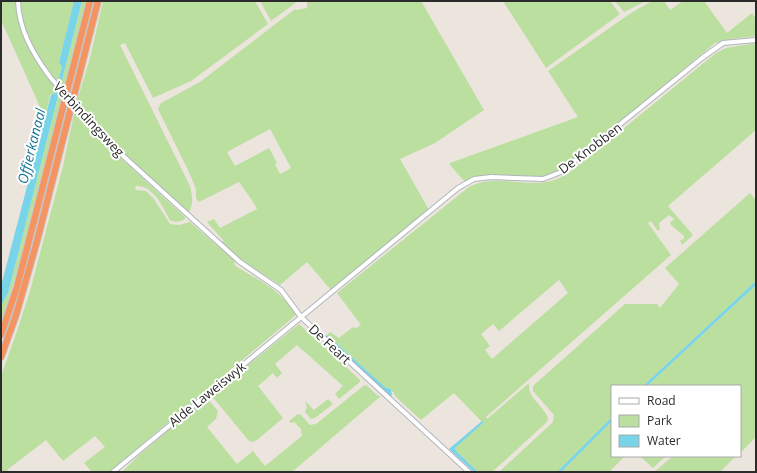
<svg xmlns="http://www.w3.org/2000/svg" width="757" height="473" viewBox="0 0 757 473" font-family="'Open Sans',sans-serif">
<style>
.green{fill:#badf9e;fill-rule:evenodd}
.water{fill:#78d4e8}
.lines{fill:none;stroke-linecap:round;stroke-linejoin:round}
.tertiary-casing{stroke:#b1b5be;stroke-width:6}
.motorway-casing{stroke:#c4c4c4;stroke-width:8}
.tertiary{stroke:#fff;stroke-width:4}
.motorway{stroke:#f59361;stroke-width:6}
.tertiary-bridge-casing{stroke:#b1b5be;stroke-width:6;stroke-linecap:butt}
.tertiary-bridge{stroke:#fff;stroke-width:4}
.labels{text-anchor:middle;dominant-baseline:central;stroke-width:4;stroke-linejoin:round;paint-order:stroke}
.street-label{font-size:13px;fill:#2b2b2b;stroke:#fff}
.water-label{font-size:14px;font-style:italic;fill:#167595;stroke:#fff}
</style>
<rect width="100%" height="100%" fill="#ece5de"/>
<path class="green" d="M1 1H16C19 39 33 59 57 87L55 93 50 95 45 118 1 20Z
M20 1H74L59 62 62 67 58 82C34 53 24 38 20 1Z
M82 1H86L18 268 1 325V306L8 293 16 262Z
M103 1H255L268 24 191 81 153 98 125 43 120 45 190 186C192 194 194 204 189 212H188L124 156 96 127 76 104 90 58Z
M260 1H298L271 21Z
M307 1H421L484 110 435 143 400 159 429 210 331 290 307 262 280 285 239 258 221 242 224 241 207 222 214 219 220 228 257 209C252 199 245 191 239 182L199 202 196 198V189L188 170 158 109 161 103 200 82 295 9 296 10 307 8ZM270 129 291 168 280 174 275 164 277 163 269 148 235 166 227 152Z
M503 1H610L620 14 546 68Z
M615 1H646L624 12Z
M652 1H664L670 10 683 1H704L727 33 752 13 756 19V36L731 39 715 43 576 159 565 167 545 177 473 178 465 182 450 165V163L578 117 548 71 631 13Z
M756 43V130L668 206 693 235 682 245 680 240 684 239V236L671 225 670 223 674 219 669 215 659 223 660 230H657L651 221 648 223 671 255 486 417 487 419 529 383C527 398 543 405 548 418L547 422 492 472H478L456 451 455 448 483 423 454 393 421 420 396 397 391 389 386 388 327 335 330 332 339 338 353 327 356 328 361 325 337 293 469 187C495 174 519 186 546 182 554 181 562 177 569 173L716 53 726 48ZM559 280 568 293 492 359 485 350 490 346 481 334 493 324 499 331Z
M75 109 112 150 185 217V219C180 222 175 223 170 220 163 207 153 184 135 186L136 190 146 191 154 199 170 224 179 225 190 222 235 261 234 264 237 267C260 281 281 290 296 315L109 472H92L84 463 105 447 95 436 63 461 46 440 7 470 9 472H1V376L17 331 30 291 63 166Z
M750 193 756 200V281L643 386H612V417L557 472H499L553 422 554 415 533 391V386L625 304H657L660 308 679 284 665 268Z
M756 285V437L740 453V390L742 387 740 388V386H647Z
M299 324 360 380V382L339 399 335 394 343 386 297 345 275 364 282 373 277 378 273 373 258 386 283 418 257 440 253 442 249 441 211 395Z
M366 385 378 396H381L292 472H122L139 455 207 398 218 411 216 419 207 427 237 464 253 451 265 466 302 436 301 429 294 422 291 423 289 421 298 414 301 415 310 425 316 424 362 387Z
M328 399 333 404 315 418 311 419 305 412 307 407 305 401 314 410Z
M612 421V456H625L609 472H561Z
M640 456H666L653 468Z
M673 456H736L720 472H654Z"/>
<path class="water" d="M74 1H82L16 262 8 293 1 306V286L51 95 55 93 62 67 59 62Z
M756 281V285L647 386H643Z
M327 335 386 388 391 389 392 395 390 397 325 337Z
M612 417V421L561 472H557Z
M482 421H483V423L455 448 456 451 478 472H474L449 449Z"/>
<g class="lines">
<g class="tertiary-casing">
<path id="tertiary" d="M18 1C19 30 33 54 50 77
M87 120 110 144 240 262 281 290 301 317 469 472
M113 472 458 188 474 179 491 177 543 179 561 172 702 58 723 43 756 40"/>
</g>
<g class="motorway-casing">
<path id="motorway" d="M1 335 17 287 36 213 90 1
M1 357 16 315 37 241 98 1"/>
</g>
<use href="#tertiary" class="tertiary"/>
<use href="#motorway" class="motorway"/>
<g class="tertiary-bridge-casing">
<path id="tertiary-bridge" d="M50 77 87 120"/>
</g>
<use href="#tertiary-bridge" class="tertiary-bridge"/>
</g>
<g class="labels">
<g class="street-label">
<text transform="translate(89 119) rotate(47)">Verbindingsweg</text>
<text transform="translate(590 148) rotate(-37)">De Knobben</text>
<text transform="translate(330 344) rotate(43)">De Feart</text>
<text transform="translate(207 394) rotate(-39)">Alde Laweiswyk</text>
</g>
<g class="water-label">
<text transform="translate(31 146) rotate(-76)">Offierkanaal</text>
</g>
</g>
<rect width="757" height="473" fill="none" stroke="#2b2b2b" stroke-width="4"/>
<rect x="611" y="385" width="130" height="72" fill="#ffffff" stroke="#aaaaaa"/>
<rect x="619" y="398" width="20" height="6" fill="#ffffff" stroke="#aaaaaa"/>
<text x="647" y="405" font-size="12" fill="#2b2b2b">Road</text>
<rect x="619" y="415" width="20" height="12" fill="#badf9e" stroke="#aaaaaa"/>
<text x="647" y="425" font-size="12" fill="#2b2b2b">Park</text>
<rect x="619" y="435" width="20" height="12" fill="#78d4e8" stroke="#aaaaaa"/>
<text x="647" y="445" font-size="12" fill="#2b2b2b">Water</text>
</svg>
